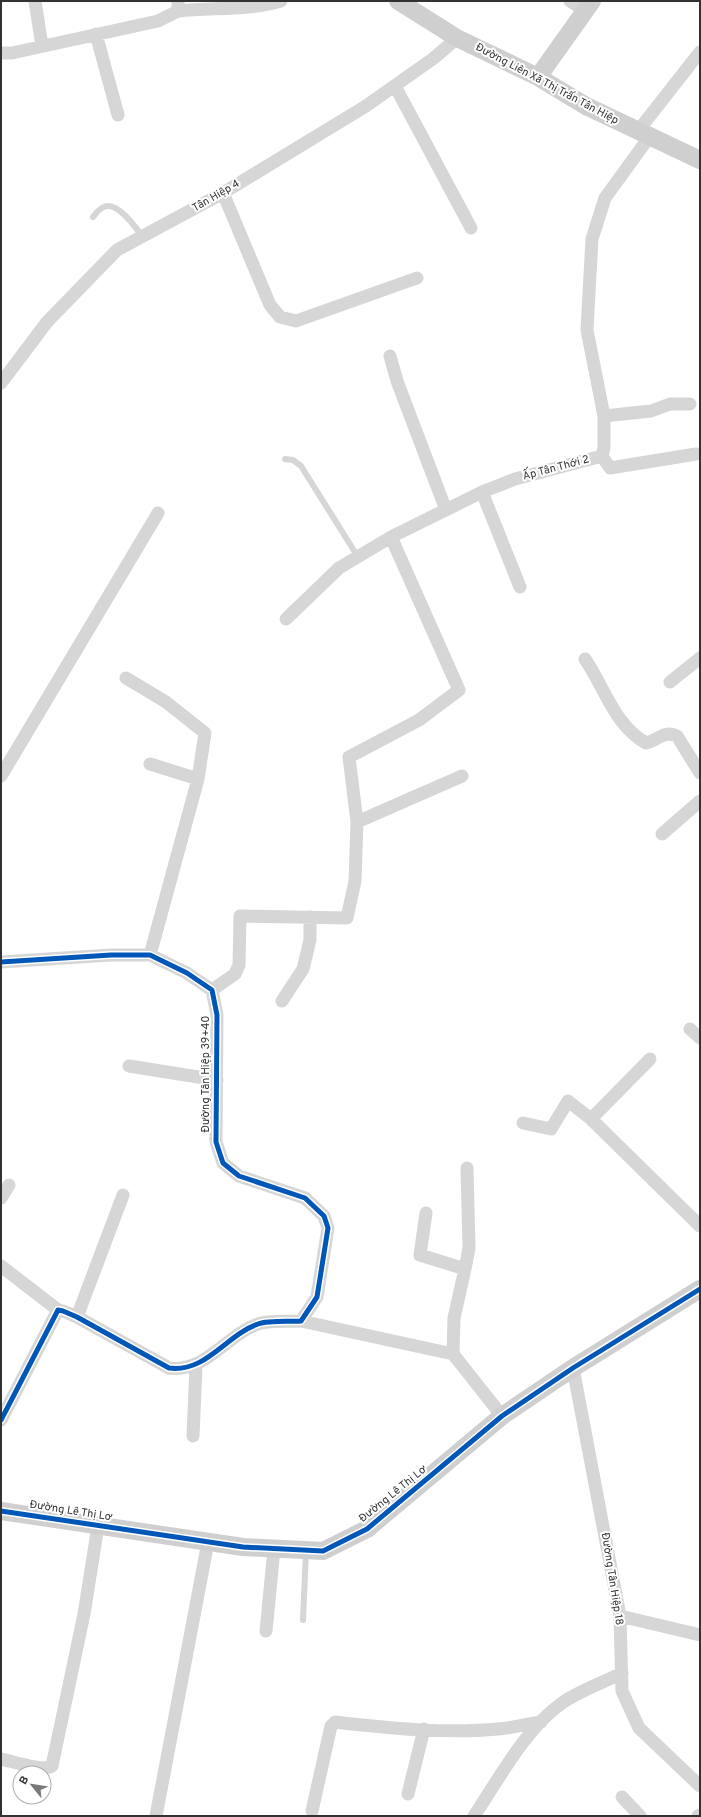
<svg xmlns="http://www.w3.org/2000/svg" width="701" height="1817" viewBox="0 0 701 1817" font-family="Overpass,sans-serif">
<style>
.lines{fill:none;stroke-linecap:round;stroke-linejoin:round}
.lane{stroke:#d6d6d6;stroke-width:6}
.street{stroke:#d6d6d6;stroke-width:13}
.secondary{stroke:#cfcfcf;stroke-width:18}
.cycleway-casing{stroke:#fff;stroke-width:8}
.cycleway{stroke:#0057b8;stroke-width:5}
.labels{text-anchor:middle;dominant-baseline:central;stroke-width:4;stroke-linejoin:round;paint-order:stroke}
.street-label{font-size:11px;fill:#323232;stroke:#fff}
</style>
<rect width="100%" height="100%" fill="#fff"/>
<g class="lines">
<path class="lane" d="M93 217C96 213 101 206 108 206 120 205 136 228 143 237
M285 459 293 460 301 466 358 557
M303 1620 306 1552"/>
<path class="street" d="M35 1 42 46
M570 1 586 11
M178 11C212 7 247 11 281 1
M96 34 118 115
M1 53H12L158 21 178 11V1
M395 86 471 228
M638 131 700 52
M223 193 270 305 280 317 296 321 417 278
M390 356 397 381 446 510
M1 383 47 322 117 250 223 193 366 106 434 58 457 38
M604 416 651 411 670 404H690
M602 456 610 468 696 454
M482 492 520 587
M286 619 339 568 391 537 482 492 515 479 602 456 604 447V416L587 330 592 239 605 198 650 136
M585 659C605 688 614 725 646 743 658 740 665 730 677 736L700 773
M126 678 166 702 205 733 198 779 150 955
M670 682 700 658
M150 764 198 779
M1 776 158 513
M357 822 462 776
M662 834 700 801
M1 962 111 955H150L187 973 212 990 217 1015 216 1142 223 1163 239 1176 305 1198 324 1216 328 1228 317 1297 301 1321C290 1322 269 1320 258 1324 226 1335 206 1373 169 1368L77 1317 63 1311 58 1310 1 1420
M212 990 235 974 239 965 240 916 347 918 355 881 357 822 349 757 419 720 459 690 391 537
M282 1001 303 969 310 940V917
M690 1029 700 1038
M129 1066 217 1080
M591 1119 650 1059
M523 1123 551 1129 568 1101 591 1119 700 1226
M1 1198 9 1185
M426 1213 420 1255 465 1269 469 1248 467 1168
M1 1266 58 1310
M465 1269 454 1318 453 1354 502 1416
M77 1317 123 1195
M301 1321 453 1354
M573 1368 620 1616 622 1691 639 1728 700 1786
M193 1436 196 1365
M620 1616 700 1635
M266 1631 274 1549
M1 1759C12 1761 43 1772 52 1766L84 1614 98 1526
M408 1794 424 1729
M622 1797 640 1816
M312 1811 331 1726 335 1722C387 1728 446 1734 498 1729 512 1728 527 1724 541 1722
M156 1816 208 1542
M474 1816C499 1779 525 1729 562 1703 577 1692 604 1682 622 1673
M698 1816 700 1815"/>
<path class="secondary" d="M398 1 457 38 538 77 586 106 700 160
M538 77 592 1
M1 1511 243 1547 323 1551 367 1529 502 1416 573 1368 700 1289"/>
<g class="cycleway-casing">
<path id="cycleway" d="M1 962 111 955H150L187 973 212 990 217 1015 216 1142 223 1163 239 1176 305 1198 324 1216 328 1228 317 1297 301 1321C290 1322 269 1320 258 1324 226 1335 206 1373 169 1368L77 1317 63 1311 58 1310 1 1420
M1 1511 243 1547 323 1551 367 1529 502 1416 573 1368 700 1289"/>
</g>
<use href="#cycleway" class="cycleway"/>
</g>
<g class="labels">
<g class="street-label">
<text transform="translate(547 84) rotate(28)">Đường Liên Xã Thị Trấn Tân Hiệp</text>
<text transform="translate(216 196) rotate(-30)">Tân Hiệp 4</text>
<text transform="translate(556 468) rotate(-15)">Ấp Tân Thới 2</text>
<text transform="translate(206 1074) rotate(-90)">Đường Tân Hiệp 39+40</text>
<text transform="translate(393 1494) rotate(-39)">Đường Lê Thị Lơ</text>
<text transform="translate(71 1511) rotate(9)">Đường Lê Thị Lơ</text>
<text transform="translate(612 1579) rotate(81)">Đường Tân Hiệp 18</text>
</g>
</g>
<rect width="701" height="1817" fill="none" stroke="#323232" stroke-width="4"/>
<g transform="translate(32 1785) rotate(300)"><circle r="19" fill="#ffffff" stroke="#adadad"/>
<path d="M0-3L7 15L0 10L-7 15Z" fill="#7a7a7a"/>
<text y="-6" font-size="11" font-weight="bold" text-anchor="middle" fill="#323232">B</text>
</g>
</svg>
